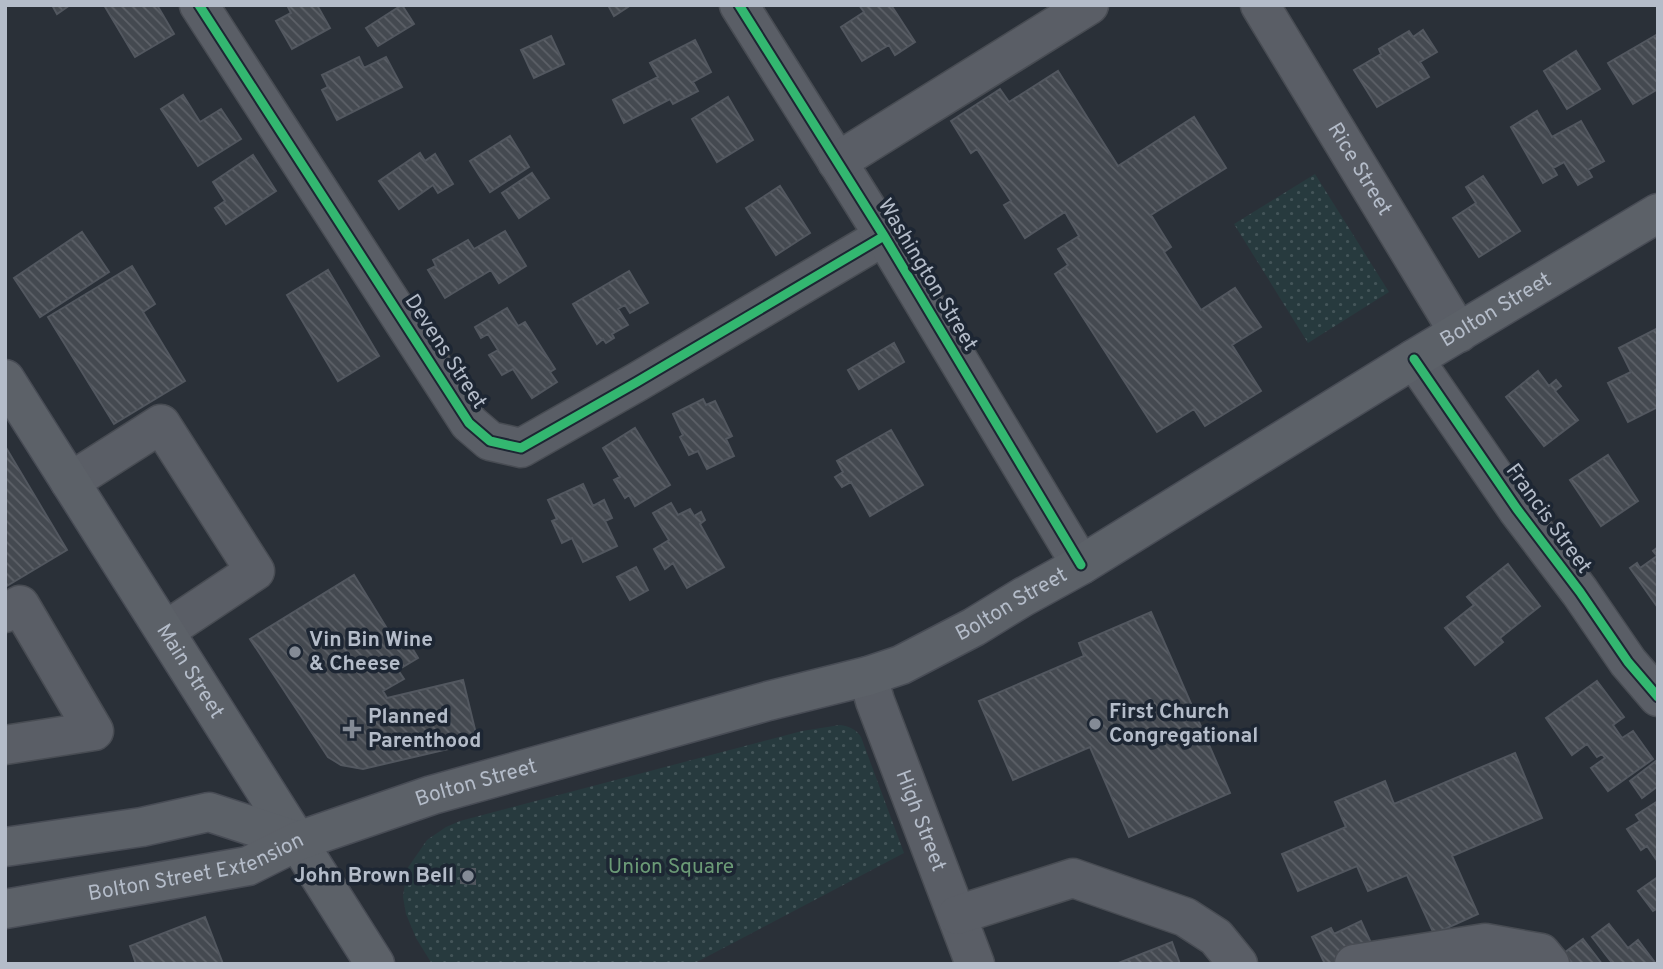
<svg xmlns="http://www.w3.org/2000/svg" width="1663" height="969" viewBox="0 0 1663 969" font-family="Overpass,sans-serif">
<style>
.park{fill:url(#park-dots)}
.building{fill:url(#building-back-hatch);stroke:#52575f;stroke-width:2}
.lines{fill:none;stroke-linecap:round;stroke-linejoin:round}
.minor-casing{stroke:#484c53;stroke-width:41}
.major-casing{stroke:#484c55;stroke-width:41}
.minor{stroke:#5a5e66;stroke-width:38}
.major{stroke:#5c6168;stroke-width:38}
.cycleway-casing{stroke:#1d2633;stroke-width:13}
.cycleway{stroke:#33b770;stroke-width:9}
.poi-dot{fill:#848b96;stroke:#1d2633;stroke-width:2.5}
.labels{text-anchor:middle;dominant-baseline:central;stroke-width:7;stroke-linejoin:round;paint-order:stroke}
.street-label{font-size:21px;fill:#b4bcc9;stroke:#1d2633}
.poi-label{font-size:21px;font-weight:bold;fill:#b4bcc9;stroke:#1d2633;text-anchor:start}
.park-label{font-size:21px;fill:#6b9a76;stroke:#1d2633}
</style>
<defs>
<pattern id="park-dots" width="8" height="8" patternUnits="userSpaceOnUse" patternTransform="scale(1.75)"><rect width="8" height="8" fill="#273a3e"/><path d="M2 2h.1M6 6h.1" fill="none" stroke="#445559" stroke-width="1.8" stroke-linecap="round"/></pattern>
<pattern id="building-back-hatch" width="6" height="6" patternUnits="userSpaceOnUse" patternTransform="scale(1.75)"><rect width="6" height="6" fill="#444950"/><path d="M-1 5l2 2M0 0l6 6M5-1l2 2" fill="none" stroke="#5d6168"/></pattern>
</defs>
<rect width="100%" height="100%" fill="#2a3038"/>
<path class="park" d="M1315 174 1389 292 1308 343 1234 224Z
M840 725C849 726 856 729 861 737L904 853 693 964H432L416 938 406 914 403 897 407 869 427 840 446 827 460 821 802 731Z"/>
<path class="building" d="M52 5H70L57 14Z
M104 5H157L174 34 135 57Z
M287 5H317L330 28 292 49 276 21 291 13Z
M402 5 414 24 378 46 366 28Z
M608 5H631L614 16Z
M859 5H891L915 42 895 55 889 45 862 61 841 27 864 12Z
M1423 30 1437 52 1420 62 1429 77 1377 107 1354 70 1381 54 1379 49 1409 31 1413 37Z
M1658 34V89L1633 104 1608 63Z
M551 36 564 64 534 78 521 50Z
M695 40 711 72 693 82 698 91 673 104 670 99 624 123 613 100 658 77 650 63Z
M1576 51 1600 89 1567 109 1544 71Z
M359 57 364 68 386 57 402 87 337 120 322 90 328 87 322 75Z
M1058 71 1118 166 1194 117 1226 168 1151 215 1171 247 1164 252 1201 310 1235 288 1261 327 1232 345 1261 391 1205 426 1194 409 1157 432 1055 274 1068 265 1058 249 1079 236 1065 212 1025 238 1004 205 1011 201 977 149 971 153 951 121 1000 89 1009 102Z
M183 95 200 122 221 109 241 139 198 166 161 109Z
M728 97 753 140 717 162 692 119Z
M1537 111 1552 137 1581 121 1604 161 1588 170 1592 177 1578 185 1564 162 1553 168 1557 175 1543 183 1511 127Z
M510 136 529 167 490 192 470 161Z
M420 153 425 161 435 154 453 184 438 193 433 185 399 209 379 181Z
M253 155 276 191 226 224 215 208 225 201 213 182Z
M532 173 549 198 519 218 502 193Z
M1483 176 1520 231 1479 257 1453 218 1476 203 1466 187Z
M780 186 810 233 776 255 746 208Z
M505 231 526 266 499 283 491 270 445 298 428 270 436 266 433 260 468 240 474 249Z
M82 232 109 272 40 317 14 278Z
M132 266 155 304 143 312 185 381 114 424 48 317Z
M328 270 379 356 338 381 287 295Z
M629 271 648 303 630 313 625 305 618 309 628 325 612 334 614 338 606 343 603 339 597 344 573 304Z
M507 308 518 326 525 322 555 369 550 372 557 382 532 398 513 369 502 375 489 355 498 350 488 334 481 338 475 327Z
M1656 329 1658 333V388L1655 390 1658 396V407L1628 422 1608 383 1631 372 1619 348Z
M894 343 904 362 859 389 848 370Z
M1538 371 1549 386 1556 380 1561 386 1555 391 1578 420 1544 446 1506 397Z
M703 399 706 405 715 401 732 436 726 439 734 456 707 469 698 451 689 455 680 437 683 435 673 414Z
M635 428 670 485 635 506 629 495 625 498 614 480 620 477 603 448Z
M891 430 923 485 870 516 851 482 842 487 835 477 843 472 837 461Z
M5 446 67 550 5 587Z
M1608 455 1638 501 1601 526 1570 480Z
M583 484 593 506 604 500 612 518 605 521 617 546 583 562 572 538 562 543 552 521 557 519 548 500Z
M671 503 678 515 690 509 694 516 701 512 705 520 700 524 724 567 687 588 673 563 665 569 654 549 669 540 653 513Z
M1658 547V603L1656 605 1630 568 1637 563 1640 568 1657 556 1653 551Z
M1508 564 1540 606 1500 638 1503 642 1475 665 1445 628 1474 605 1467 597Z
M636 567 648 590 630 600 617 577Z
M354 575 399 648 409 643 418 658 398 670 404 679 383 691 387 698 463 680 478 742 363 769 341 765 328 757 250 639Z
M1151 612 1230 793 1129 837 1090 747 1013 780 979 701 1084 656 1079 643Z
M1597 681 1624 717 1613 725 1622 738 1633 731 1653 759 1608 791 1591 768 1605 758 1602 754 1597 757 1587 744 1572 755 1546 718Z
M1515 753 1542 818 1452 856 1478 914 1434 934 1407 875 1368 891 1357 866 1298 891 1282 854 1346 827 1335 802 1385 781 1394 804Z
M1656 761 1658 764V786L1642 798 1630 781Z
M1658 801V862L1647 846 1641 850 1627 829 1640 821 1636 815Z
M461 869H475V884L461 883Z
M1658 877V908L1653 911 1638 891Z
M205 917 223 964H136L130 946Z
M1361 921 1372 945 1333 964H1325L1312 937 1331 928 1334 934Z
M1609 924 1628 948 1638 940 1656 964H1613L1592 937Z
M1583 939 1602 964H1573L1564 953Z
M1172 942 1180 964H1116Z"/>
<g class="lines">
<g class="minor-casing">
<g id="minor">
<path d="M199 5 469 423 490 441 521 448 637 382 884 236"/>
<path d="M739 5 884 236 1081 565"/>
<path id="s1" d="M1260 5 1459 333"/>
<path d="M837 162 1089 5"/>
<path d="M1414 359 1517 509 1580 592 1628 662 1658 697"/>
<path d="M70 482 161 424 255 571 165 631"/>
<path d="M5 613 20 605 94 731 5 745"/>
<path id="s2" d="M868 676 875 701 975 964"/>
<path d="M957 915 1073 878 1185 917 1216 937 1238 964"/>
<path d="M1354 964 1485 943 1541 953 1550 964"/>
</g>
</g>
<g class="major-casing">
<g id="major">
<path id="s3" d="M5 379 375 964"/>
<path d="M5 847 142 827 209 812 298 841"/>
<path id="s4" d="M5 909 248 866 298 841 432 795 768 701 868 676 901 665 974 627 1023 597 1081 565 1414 359 1658 213"/>
</g>
</g>
<use href="#minor" class="minor"/>
<use href="#major" class="major"/>
<g class="cycleway-casing">
<path id="cycleway" d="M199 5 469 423 490 441 521 448 637 382 884 236
M739 5 884 236 1081 565
M1414 359 1517 509 1580 592 1628 662 1658 697"/>
</g>
<use href="#cycleway" class="cycleway"/>
</g>
<g class="poi-dot">
<circle cx="295" cy="652" r="7"/>
<circle cx="1095" cy="724" r="7"/>
<path d="M348.5 718.5h7v7h7v7h-7v7h-7v-7h-7v-7h7z"/>
<circle cx="468" cy="876" r="7"/>
</g>
<g class="labels">
<g class="street-label">
<text stroke="none"><textPath href="#s1" startOffset="192">Rice Street</textPath></text>
<text transform="translate(927 275) rotate(59)">Washington Street</text>
<text stroke="none"><textPath href="#s4" startOffset="1624">Bolton Street</textPath></text>
<text transform="translate(445 352) rotate(57)">Devens Street</text>
<text transform="translate(1548 519) rotate(54)">Francis Street</text>
<text stroke="none"><textPath href="#s4" startOffset="1057">Bolton Street</textPath></text>
<text stroke="none"><textPath href="#s3" startOffset="346">Main Street</textPath></text>
<text stroke="none"><textPath href="#s4" startOffset="490">Bolton Street</textPath></text>
<text stroke="none"><textPath href="#s2" startOffset="154">High Street</textPath></text>
<text stroke="none"><textPath href="#s4" startOffset="196">Bolton Street Extension</textPath></text>
</g>
<g class="poi-label">
<text x="309" y="640">Vin Bin Wine<tspan x="309" dy="24">&amp; Cheese</tspan></text>
<text x="1109" y="712">First Church<tspan x="1109" dy="24">Congregational</tspan></text>
<text x="368" y="717">Planned<tspan x="368" dy="24">Parenthood</tspan></text>
<text x="454" y="876" text-anchor="end">John Brown Bell</text>
</g>
<g class="park-label">
<text x="671" y="867">Union Square</text>
</g>
</g>
<rect width="1663" height="969" fill="none" stroke="#b4bcc9" stroke-width="14"/>
</svg>
